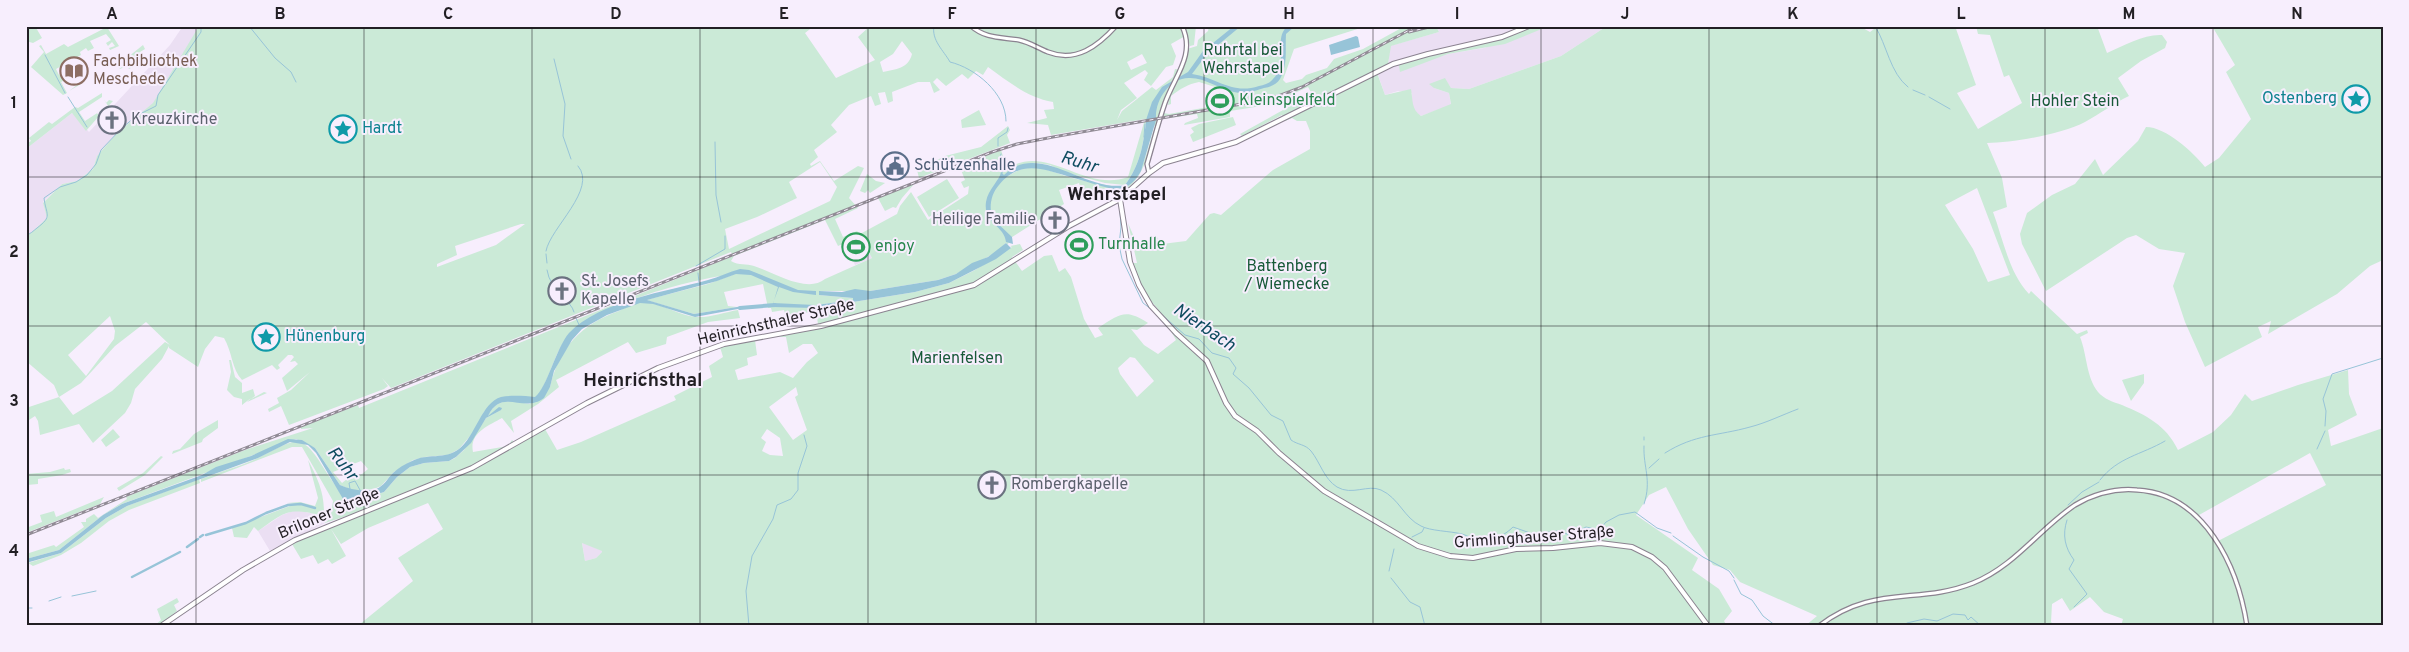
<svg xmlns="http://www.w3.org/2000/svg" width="2409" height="652" viewBox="0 0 2409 652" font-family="Overpass,sans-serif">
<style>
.commercial{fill:#ebdff3}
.green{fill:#cbead7;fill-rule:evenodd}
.water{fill:#97c4d8}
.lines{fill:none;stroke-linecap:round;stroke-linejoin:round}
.stream{stroke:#97c4d8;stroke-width:1}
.canal{stroke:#97c4d8;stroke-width:2.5}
.river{stroke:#97c4d8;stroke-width:4}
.tertiary-casing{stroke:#8b8390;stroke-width:5.5}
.secondary-casing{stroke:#8b8390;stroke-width:6}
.tertiary{stroke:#fff;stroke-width:3}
.secondary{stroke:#fff;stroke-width:4}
.rail-casing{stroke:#918b95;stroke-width:3}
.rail{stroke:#f7eefd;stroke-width:1;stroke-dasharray:4;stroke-linecap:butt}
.grid{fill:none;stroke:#221f24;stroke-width:1;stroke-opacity:0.55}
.labels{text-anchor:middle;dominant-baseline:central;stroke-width:4;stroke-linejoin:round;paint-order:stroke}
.park-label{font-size:16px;fill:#175938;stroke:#f7eefd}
.education-label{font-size:16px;fill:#785e54;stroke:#f7eefd;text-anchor:start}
.culture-label{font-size:16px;fill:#0d838f;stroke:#f7eefd;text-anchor:start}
.leisure-label{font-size:16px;fill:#27864d;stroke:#f7eefd;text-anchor:start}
.worship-label{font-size:16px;fill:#5b616d;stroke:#f7eefd;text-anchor:start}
.service-label{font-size:16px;fill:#4e5e75;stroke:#f7eefd;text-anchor:start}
.street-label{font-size:16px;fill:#221f24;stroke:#f7eefd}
.water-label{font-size:18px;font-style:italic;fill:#0f4c60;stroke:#f7eefd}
.quarter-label{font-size:19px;font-weight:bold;fill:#221f24;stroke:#f7eefd}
.neatline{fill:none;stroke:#221f24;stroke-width:2}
.grid-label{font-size:16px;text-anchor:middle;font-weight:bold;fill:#221f24}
</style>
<rect width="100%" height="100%" fill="#f7eefd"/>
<path class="commercial" d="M183 26 199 27 153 104 117 133 97 156 93 169 77 181 62 184 43 202 47 218 31 233 26 234V149L72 113 89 132 170 45Z
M1436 26H1527L1485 40 1437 49 1398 61 1417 64 1448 54 1484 48 1549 26H1607L1561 56 1469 89 1451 88 1447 82 1434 88 1449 93 1451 105 1421 116 1415 112 1411 101 1412 93 1398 91 1385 95 1376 69 1388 64 1390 46 1439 32Z
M861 236 872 258 855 265 845 243Z
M296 510 319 515 325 523 270 551 258 531 282 515Z
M582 542 603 551 596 558 585 561Z"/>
<path class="green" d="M26 26H35L42 38 33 43 26 41Z
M199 26H814L805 33 836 78 875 60 858 37 870 26H1196L1194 45 1190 46 1187 35 1171 44 1176 56 1173 65 1166 67 1151 86 1144 80 1148 73 1145 70 1124 83 1137 98 1121 110 1117 120 1122 111 1152 87 1156 90 1173 77 1175 69 1181 70 1187 49 1197 46 1198 40 1208 31 1209 26H1367L1294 49 1283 80 1286 83 1302 79 1306 75 1327 68 1334 59 1363 49 1405 26H1436L1439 32 1391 46 1388 64 1376 70 1385 95 1411 89C1413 100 1411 109 1421 116L1451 104 1449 93 1434 88 1429 84 1445 78 1451 88 1469 89 1561 56 1607 26H1859L1870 32 1878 26H1955L1976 85 1957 93 1978 129 2022 103 2009 75 2004 77 1990 35 1978 34 1976 26H2097L2107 53C2125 45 2144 34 2162 35L2167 42 2165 48 2141 61 2118 78 2129 96C2114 103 2100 114 2085 122 2062 134 2013 143 1987 143L2002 178 2007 207 1993 212C2003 239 2009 273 2029 294L2031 291 2077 334 2087 330 2088 333 2080 337C2087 354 2086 377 2098 392 2104 399 2113 402 2122 405 2146 415 2166 425 2178 450L2213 432 2231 415 2245 394 2252 401 2298 385 2348 370 2349 394 2357 415 2328 430 2331 446 2383 428V626H2121L2123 619 2104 612 2090 597 2070 611 2062 598 2052 604 2051 622 2055 626H1805L1817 616 1740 582 1730 570 1713 565 1688 529 1666 487 1649 495 1636 515 1698 558 1692 570 1719 589 1732 611 1724 621 1727 626H367L364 623 360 624 413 581 398 558 443 529 428 503 368 528 341 544 331 529 346 556 332 564 328 559 318 564 313 555 301 559 292 544 359 512 325 523 319 515C287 507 284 513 258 531L254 527 247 538 234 537 232 528 295 504 287 503 300 502 315 506 318 498 308 460C318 479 324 492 324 513L328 517 331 514 333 501 302 447H292L201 482V479C219 472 240 466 258 458 296 440 300 429 325 470 331 480 339 489 343 499L350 503 384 492 397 477 410 467 424 463 449 461 455 458 464 450 486 418 501 410 487 417C498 396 509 401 530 404L535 397 499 398 484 412 476 429 459 449 448 455 425 457 413 460 394 472 381 486 374 489 354 491 340 485 315 448 296 439 122 504 103 515 59 550 26 559V554L54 545 56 547 84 527 81 522H86V519L94 514 98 518 127 499 126 497 245 450 313 428 301 429V427L358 405 359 408 733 256 731 252 391 388 382 378 388 386 384 389 289 425 281 406 269 412 268 409 279 403 277 398 291 390 310 372 287 391 282 378 298 364 295 361 290 362 294 357 292 355H288L278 365 280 368 277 370 272 365 242 380C232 370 232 351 224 338L215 336 205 349 198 367 169 348V346L162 359 135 389 131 403 125 413 93 443 79 424 40 435 38 421 35 416 26 422V408L59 397 54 385 26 361V234L31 233 47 218 43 203 62 184 77 181 93 169 97 156 117 133 153 103ZM902 41 912 54C908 69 896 69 883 72L880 62 893 54ZM1142 54 1147 63 1131 70 1127 62ZM988 67C1009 82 1028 98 1053 102L1054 109 1044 110 1047 118 1027 123 1048 125 1051 135 1145 119 1128 177C1084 193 1046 142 1007 169L1001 150 973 161 972 168 961 170 965 180 961 182 964 188 969 186 968 194 928 220 911 192 900 206 897 214 860 234 857 231 843 237 835 219 858 208 849 198 864 168 858 166 834 181 820 161 811 166 810 164 818 157 814 150 837 132 831 125 849 105 871 96 875 106 881 104 878 93 885 92 888 103 893 101 892 92 918 82H930L934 93 940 90 933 82 937 78 946 86 962 74 968 79 976 71 983 75ZM1199 82 1228 91 1231 103 1169 114 1164 113 1162 119 1197 114 1198 118 1185 123 1184 125 1230 117V111L1268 105 1308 87 1312 94 1240 134 1242 136 1282 115 1285 121 1292 118 1297 121H1306L1310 131V149L1273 170 1221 215 1214 213 1210 214 1186 241 1162 244 1157 237 1137 244 1128 223 1137 263H1132L1145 294 1157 308 1176 340 1158 354 1144 345 1131 329 1137 330 1148 323C1125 308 1120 314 1098 328L1103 335 1095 338 1084 319 1071 277 1065 268 1059 272 1052 255 1044 256 1022 271 1012 257 1023 250 1020 244 1010 246 1012 247 975 270 949 283 915 292 816 308V305L853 300V298L819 295V291H870L938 280 956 274 995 253 1006 243 1008 245 1009 239 1064 204 1059 190 1079 183 1082 194C1089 192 1098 188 1105 189 1112 190 1116 193 1124 190 1148 180 1156 121 1169 97L1168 105 1171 104V96C1180 89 1188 84 1199 82ZM1146 122 1155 126C1147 148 1145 172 1126 188 1108 185 1090 183 1072 178 1048 171 1032 160 1008 176L1013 167 1037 163 1050 165 1064 172 1105 183 1125 185C1140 165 1143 146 1146 122ZM820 162 837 187 830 201 729 249 725 229 757 217 797 198 789 182ZM1977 188 2010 275 1988 282 1973 249 1945 205ZM825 220 838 246 860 236 872 258 825 279C807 294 773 272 754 266 746 263 739 266 731 261L734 256ZM521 224H525L496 245 437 267V264L457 255 455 246ZM735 274 708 284 646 300 694 314 737 307 728 306 724 292 763 284 768 308H771L772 312 784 310 786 317 814 311 815 305 818 324 854 316 856 319 778 337H786L789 353 803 344H812L818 353 807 362 793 378 780 372 738 380 735 370 748 365 747 358 757 355 755 340 720 347 723 357 709 366 712 377 674 396 676 400 581 442 557 450 545 429 472 470 400 499V496L467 468 515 443 512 440 508 446 473 452C469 433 488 426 502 418L514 433 511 421 538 404 559 387 556 380 628 342 636 353 666 344 667 337 708 322 740 318 738 310C725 312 710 318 696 317 678 316 660 301 640 303 633 303 625 308 619 311 581 324 559 348 550 387L536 397C546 389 554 356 563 343 590 305 691 279 735 274ZM110 316 115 331 114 339 86 376 68 355ZM146 322 170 345 165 342 112 391 73 415 59 397 81 383 115 346ZM1130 357 1135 358 1154 381 1137 397 1120 374 1118 368ZM796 387 798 395 795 397 807 430 793 440 769 407ZM767 429 780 438 783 456 770 455 762 451 766 442 761 438ZM2310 453 2326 485 2218 541 2199 515ZM361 461 368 469 362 474 356 476V478L347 479 342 483 333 472ZM582 543 602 551V552L596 558 585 561Z
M1527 26H1549L1505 44 1448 54 1400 72 1398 61C1441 48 1485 43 1527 26Z
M2212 26H2383V260L2370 266 2337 294 2268 334 2271 321 2258 327 2262 337 2205 367 2185 322 2173 286 2185 253 2159 249 2136 235 2127 238 2046 291 2022 244 2020 234 2027 213 2052 195 2075 184 2095 159 2103 175 2138 141 2146 127C2166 127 2193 152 2205 167L2219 158 2251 119 2226 72 2235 65Z
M107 27 119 46 110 50 109 48 115 46 112 42 108 46 106 43 111 40 106 34 90 41 94 48 88 51 86 48 80 52 81 55 56 69 59 75 74 66 75 67 69 72 71 75 78 71 75 79 82 81 81 84 69 91 77 85 72 76 61 82 67 93 63 95 31 67 44 52 39 46 41 45 46 54 64 44 68 47Z
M143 45 145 49 135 55 137 62H142L129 69 127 66 120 69 118 65Z
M102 93V97L79 112 85 121 108 106 104 99 106 103 109 100 113 101 101 114 99 112 97 113 99 116 86 131 72 113 26 149V144L31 141 29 138 49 122 52 124 75 107 78 108Z
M979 110 986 125 962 128 961 120Z
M1233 117 1236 125 1193 142 1190 135 1194 132 1191 128 1199 124Z
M1008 126 1010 130 1007 135 1010 143 919 178 917 170 945 156 981 147Z
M867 174 876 181 885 183 870 193 868 190 865 193 860 191Z
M947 179 959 198 929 217 917 197Z
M915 183 902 198 896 208 893 207 885 211 878 198Z
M229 360H231L235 377 242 383V393L253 389 255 396 251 399 264 392 267 393 247 402 251 398 242 405V399L234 397 227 390 231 372Z
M2144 374V383L2131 401 2122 380Z
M218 420V428L203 439 202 442 172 454 173 451 180 449 194 434Z
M113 429 120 437 106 447 101 440Z
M161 456 163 457 145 475 119 491 117 488 143 473Z
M64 468 65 470 70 469 71 472 62 475 38 479V484L27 485 26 474 50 472Z
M199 479 200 483 129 510 109 521 81 543 61 555 33 566 28 563 61 553 106 518 127 506Z
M104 497 100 504 28 532 26 528 42 522 40 515 54 511 56 517Z
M177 598 179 602 174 605 177 611 159 626H154L161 620 157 609Z"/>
<path class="water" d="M1234 26H1241L1207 54 1192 74C1218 78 1232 95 1259 86 1264 85 1270 83 1273 79 1290 63 1272 38 1288 26H1295L1286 34C1285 50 1288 64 1280 79 1276 85 1270 87 1264 88 1254 91 1244 95 1234 92 1219 89 1206 78 1190 78 1170 77 1155 100 1156 118L1146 120 1152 102 1162 87 1188 72 1203 51Z
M1356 36 1358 37 1360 47 1331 55 1329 45Z
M1156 120 1141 171C1136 180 1130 186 1120 191 1105 187 1090 183 1074 178 1047 171 1022 157 999 185 991 194 989 206 992 218L1012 237 1013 244 1006 242C1004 225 983 224 986 202 988 189 1000 180 1001 172L1004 175C1038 140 1086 193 1125 185 1140 165 1143 146 1146 122Z
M1006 243 1011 248 996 259 949 283 915 292 816 308V305L853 300V298L819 295V291L842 292 855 289 870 291 938 280 956 274 972 263 988 257Z
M740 269 749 270 798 290 816 291V295L793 292 779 287 773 303 815 305V308L772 307 778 287 751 275 736 274 717 281 647 300 694 314 743 306V308L695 317 653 304 640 303 607 315 582 329 572 340 554 371 550 387 544 398C523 414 502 387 488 416L499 407 502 408 501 410 486 418 471 443 456 457 449 461 424 463 410 467 397 477 384 492 350 503 343 499 316 453 308 445 290 442 258 458 127 506 106 518 61 553 26 563V559L59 550 103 515 122 504 202 475 216 467 251 456 288 439 302 440 315 448 340 485C351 490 364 492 376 489 384 486 387 479 393 473 398 468 405 464 412 461 427 453 445 460 459 449 475 437 482 402 501 397 511 395 525 396 535 397 547 388 556 348 569 333 601 300 666 292 708 280 719 277 729 272 740 269Z"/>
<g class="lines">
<path class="stream" d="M249 26 275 58 291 72 296 82
M402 26 403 27
M934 26C931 40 944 51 950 62 975 68 1006 93 1006 121
M1875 26C1887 45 1890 73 1908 87
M26 33 27 34
M45 55 65 93
M554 59 565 104 563 136 571 159
M1913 90 1925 95
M68 97 87 127
M1929 97 1950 109
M1144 137 1145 124
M715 142 716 195 721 222
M998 146V138L1007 132 1008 128
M1001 154 998 166 1003 167 1002 173
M1117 189 1118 196
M1120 211 1121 227 1119 245 1122 259 1143 303 1155 312
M26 235C31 234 33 231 37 228 53 216 46 215 44 198L60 187 76 182 87 175 96 164 101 150 121 129 136 116 156 106 158 95 201 32V26
M546 251C550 228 598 189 578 166
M546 254 547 263
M696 266 725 249V236
M547 270C550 291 572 301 574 312
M698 273 699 282
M1161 314 1185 335 1199 339 1212 353 1229 358 1236 368 1233 374 1249 388 1271 415 1283 421 1291 440C1298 445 1305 444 1311 451 1320 462 1324 479 1337 487 1352 496 1368 484 1381 490 1399 498 1404 518 1421 526 1430 531 1450 531 1462 534 1469 536 1480 544 1487 541 1497 538 1505 535 1513 527L1533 534 1558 531 1570 535 1586 527 1599 530 1606 522 1619 515 1635 512 1657 528 1671 533
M576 318 580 327
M2325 426 2326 411 2323 399 2332 374 2383 358
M1644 437V440
M1644 446C1643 467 1652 480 1644 504
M2317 449 2325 431
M1665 453C1695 434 1718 436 1750 427 1766 423 1782 415 1798 409
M1649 468 1659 459
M2100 480C2118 457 2141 455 2165 441
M350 489 349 483 355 481 360 490
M2068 505 2082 492 2099 482
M2067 520C2062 535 2065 548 2074 560L2069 569 2087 594 2074 607
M1673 536 1703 557 1729 571 1734 578
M1412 537 1422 532 1424 528
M1389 571 1394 549
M1391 578 1410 602 1420 607 1425 626
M1734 580 1741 594 1752 600 1763 616 1776 626
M72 596 96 591
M49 601 61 597
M26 608H32
M1907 623 1924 619 1937 621 1953 614 1965 615 1968 620 1971 617 1981 626
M749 626 746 591 752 556 773 519 777 505 791 499 798 490V473L807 446 804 435"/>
<path class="canal" d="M339 507 350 500
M206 535 246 523 266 513 288 505 301 504 315 508
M200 537 203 535
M187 547 198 539
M132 577 180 552"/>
<path class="river" d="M740 308 775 305"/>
<g class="tertiary-casing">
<path id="tertiary" d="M971 26C986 39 1001 37 1019 40 1029 42 1038 48 1048 52 1076 63 1098 46 1116 26
M1149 173 1147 164C1153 144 1158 123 1165 103 1174 77 1196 55 1182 26
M1819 626C1873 584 1918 605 1973 583 2015 566 2039 529 2075 505 2094 494 2115 488 2137 490 2205 494 2238 567 2247 626"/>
</g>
<g class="secondary-casing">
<path id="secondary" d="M1120 199 1130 262 1139 285 1151 306 1176 333 1207 361 1226 403 1235 416 1257 431 1279 453 1324 491 1418 546 1450 556 1473 558 1516 549 1553 548 1600 543 1632 547 1652 557 1665 568 1708 626
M161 626 243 570 295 540 472 468 587 403 658 368 724 344 821 326 974 285 1069 226 1120 199 1149 173 1163 163 1236 142 1393 64 1428 54 1502 37 1529 26"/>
</g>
<use href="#tertiary" class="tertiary"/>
<use href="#secondary" class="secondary"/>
<g class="rail-casing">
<path id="rail" d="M1409 32 1433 26
M26 535 992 152 1017 144 1053 137 1270 99 1302 87 1417 26"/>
</g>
<use href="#rail" class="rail"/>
</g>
<path class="grid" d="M196 26V626M364 26V626M532 26V626M700 26V626M868 26V626M1036 26V626M1204 26V626M1373 26V626M1541 26V626M1709 26V626M1877 26V626M2045 26V626M2213 26V626M26 177H2383M26 326H2383M26 475H2383"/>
<defs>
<g id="library-ring" transform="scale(1.4375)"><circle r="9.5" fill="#f7eefd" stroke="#8d6e63" stroke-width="1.5"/><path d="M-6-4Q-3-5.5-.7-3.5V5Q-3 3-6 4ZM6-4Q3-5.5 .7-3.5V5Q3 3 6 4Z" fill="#8d6e63"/></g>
<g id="sight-ring" transform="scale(1.4375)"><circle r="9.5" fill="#f7eefd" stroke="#0f9aa8" stroke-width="1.5"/><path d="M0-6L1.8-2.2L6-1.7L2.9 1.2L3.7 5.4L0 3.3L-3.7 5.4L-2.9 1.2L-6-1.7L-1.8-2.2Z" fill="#0f9aa8"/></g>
<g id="stadium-ring" transform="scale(1.4375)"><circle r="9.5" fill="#f7eefd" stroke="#2e9e5b" stroke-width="1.5"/><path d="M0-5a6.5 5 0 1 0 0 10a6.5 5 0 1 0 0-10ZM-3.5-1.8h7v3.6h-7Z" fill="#2e9e5b"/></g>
<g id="church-ring" transform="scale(1.4375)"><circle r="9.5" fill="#f7eefd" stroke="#6b7280" stroke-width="1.5"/><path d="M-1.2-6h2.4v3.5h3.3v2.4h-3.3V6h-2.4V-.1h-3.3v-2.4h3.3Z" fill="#6b7280"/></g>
<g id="civic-ring" transform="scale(1.4375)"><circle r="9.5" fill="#f7eefd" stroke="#5c6f8a" stroke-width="1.5"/><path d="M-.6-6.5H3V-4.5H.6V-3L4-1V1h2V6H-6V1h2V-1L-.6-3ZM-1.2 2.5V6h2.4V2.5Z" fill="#5c6f8a"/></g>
</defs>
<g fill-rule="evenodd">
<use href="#library-ring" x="74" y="71"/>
<use href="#sight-ring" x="2356" y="99"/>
<use href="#stadium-ring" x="1220" y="101"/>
<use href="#church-ring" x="112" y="120"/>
<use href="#sight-ring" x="343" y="129"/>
<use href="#civic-ring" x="895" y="166"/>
<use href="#church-ring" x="1055" y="220"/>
<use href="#stadium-ring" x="1079" y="245"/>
<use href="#stadium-ring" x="856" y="247"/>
<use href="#church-ring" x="562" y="291"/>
<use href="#sight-ring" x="266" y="337"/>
<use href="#church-ring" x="992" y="485"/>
</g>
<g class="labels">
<g class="park-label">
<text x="1243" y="51">Ruhrtal bei<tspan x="1243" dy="18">Wehrstapel</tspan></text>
<text x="2075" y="102">Hohler Stein</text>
<text x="1287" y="267">Battenberg<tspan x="1287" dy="18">/ Wiemecke</tspan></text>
<text x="957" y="359">Marienfelsen</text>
</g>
<g class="education-label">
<text x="93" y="62">Fachbibliothek<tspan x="93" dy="18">Meschede</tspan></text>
</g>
<g class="culture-label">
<text x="2337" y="99" text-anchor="end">Ostenberg</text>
<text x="362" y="129">Hardt</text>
<text x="285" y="337">Hünenburg</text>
</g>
<g class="leisure-label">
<text x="1239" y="101">Kleinspielfeld</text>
<text x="1098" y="245">Turnhalle</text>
<text x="875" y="247">enjoy</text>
</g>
<g class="worship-label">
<text x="131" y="120">Kreuzkirche</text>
<text x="1036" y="220" text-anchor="end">Heilige Familie</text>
<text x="581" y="282">St. Josefs<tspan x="581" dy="18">Kapelle</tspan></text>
<text x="1011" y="485">Rombergkapelle</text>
</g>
<g class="service-label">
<text x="914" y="166">Schützenhalle</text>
</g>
<g class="street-label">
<text transform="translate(776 323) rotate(-13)">Heinrichsthaler Straße</text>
<text transform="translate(329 514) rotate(-23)">Briloner Straße</text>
<text transform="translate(1534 538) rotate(-4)">Grimlinghauser Straße</text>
</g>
<g class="water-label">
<text transform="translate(1079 163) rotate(17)">Ruhr</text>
<text transform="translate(1204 328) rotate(34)">Nierbach</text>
<text transform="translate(342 464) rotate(52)">Ruhr</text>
</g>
<g class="quarter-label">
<text x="1117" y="195">Wehrstapel</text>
<text x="643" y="381">Heinrichsthal</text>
</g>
</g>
<rect width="2409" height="652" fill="none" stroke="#f7eefd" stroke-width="55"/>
<rect x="28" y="28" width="2354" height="596" class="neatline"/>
<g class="grid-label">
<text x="112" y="19">A</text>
<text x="280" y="19">B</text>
<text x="448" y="19">C</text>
<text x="616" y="19">D</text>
<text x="784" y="19">E</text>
<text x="952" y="19">F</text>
<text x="1120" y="19">G</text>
<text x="1289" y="19">H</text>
<text x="1457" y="19">I</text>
<text x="1625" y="19">J</text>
<text x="1793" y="19">K</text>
<text x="1961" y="19">L</text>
<text x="2129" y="19">M</text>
<text x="2297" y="19">N</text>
<text x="14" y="108">1</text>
<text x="14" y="257">2</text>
<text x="14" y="406">3</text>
<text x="14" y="556">4</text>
</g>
</svg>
